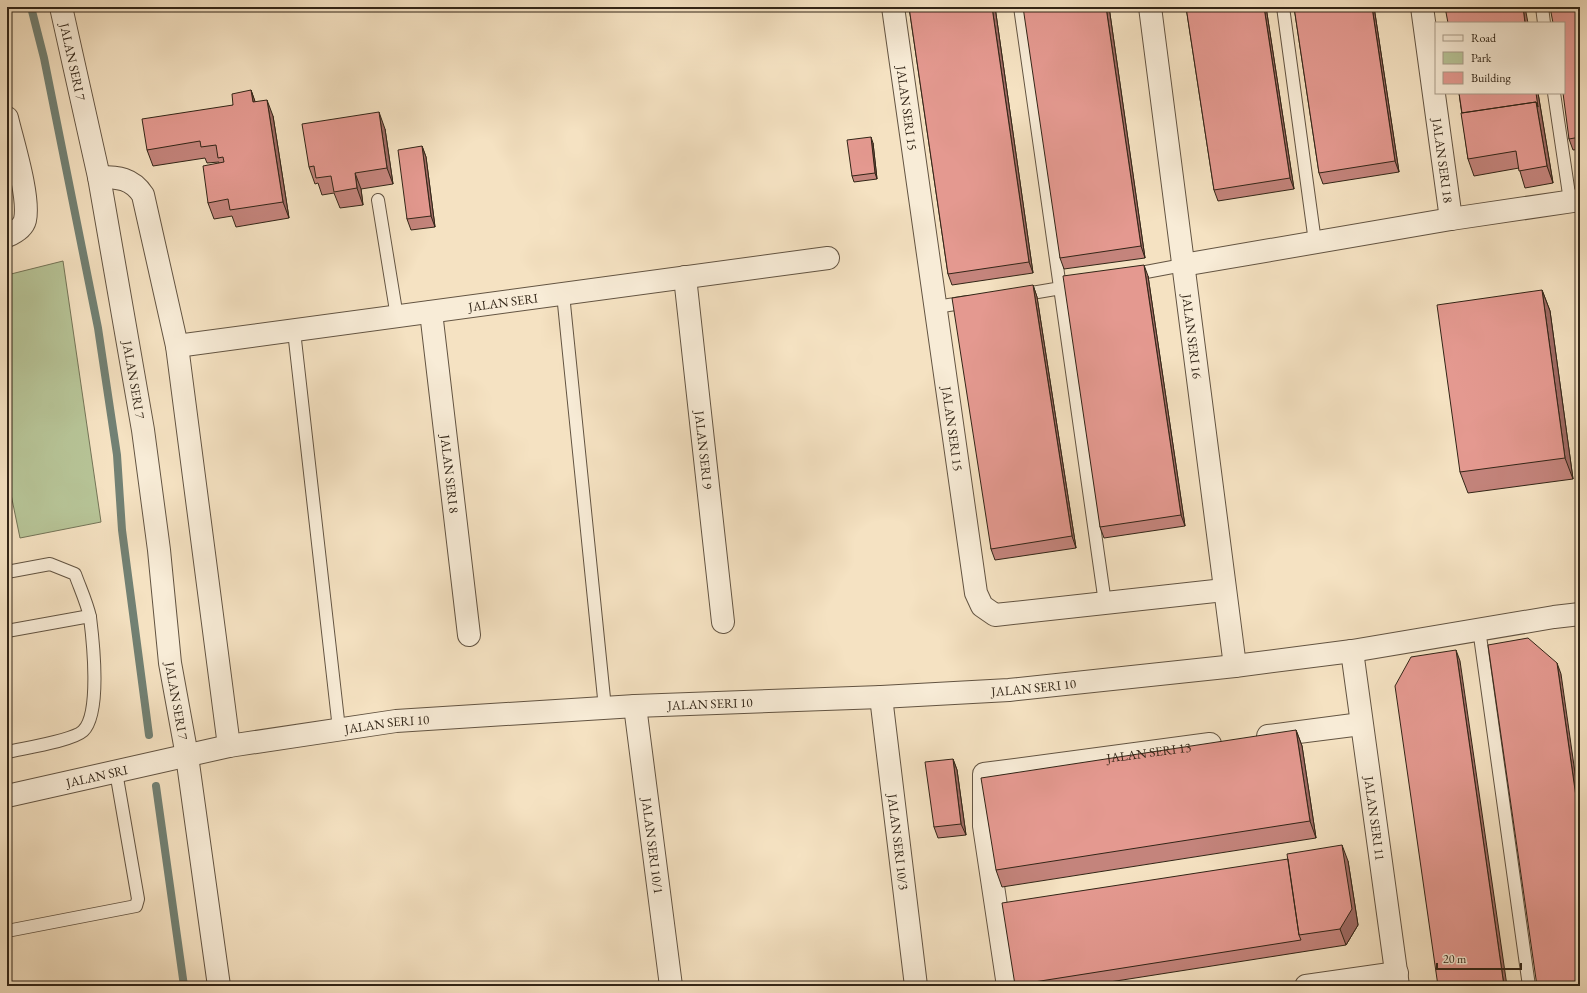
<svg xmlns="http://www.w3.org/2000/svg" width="1587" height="993" viewBox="0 0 1587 993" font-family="'EB Garamond',serif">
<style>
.green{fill:#b7c497;stroke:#747457}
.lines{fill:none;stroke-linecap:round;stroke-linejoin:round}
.stream{stroke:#728174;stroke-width:8}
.service-casing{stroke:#635442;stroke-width:14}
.minor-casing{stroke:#635442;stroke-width:24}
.service{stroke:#f8ecd7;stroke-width:12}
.minor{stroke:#f8ecd7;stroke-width:22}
.wall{fill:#c4847c;stroke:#322517}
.shaded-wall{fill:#a06b65;stroke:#322517}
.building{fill:#e49990;stroke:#322517}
.labels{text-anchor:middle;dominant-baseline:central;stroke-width:3;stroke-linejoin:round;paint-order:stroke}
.street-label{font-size:13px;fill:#322517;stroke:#f8ecd7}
</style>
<rect width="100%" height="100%" fill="#f5e2c2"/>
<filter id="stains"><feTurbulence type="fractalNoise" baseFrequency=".005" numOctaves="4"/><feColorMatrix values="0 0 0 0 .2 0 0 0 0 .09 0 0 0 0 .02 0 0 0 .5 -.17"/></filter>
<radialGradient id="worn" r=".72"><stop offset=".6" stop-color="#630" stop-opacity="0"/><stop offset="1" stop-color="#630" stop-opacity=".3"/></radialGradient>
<path class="green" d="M63 261 101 522 20 538 7 475V275Z"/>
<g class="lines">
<path class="stream" d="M31 7 44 58 98 328 117 455 122 530 149 735
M156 786 184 986"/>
<g class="service-casing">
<path id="service" d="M1020 7 1105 603
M1283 7 1315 242
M1542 7 1544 23
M1554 93 1570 201
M378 200 397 317
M1130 275 1183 265
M563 294 605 708
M1020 295 1067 287
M936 307 968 302
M294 331 339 729
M7 572 50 564 75 574C80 588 87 603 90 617 93 641 101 714 83 731 72 741 24 748 7 752
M1479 629 1529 986
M7 631 90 616
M7 931 136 906 138 899 116 772"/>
</g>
<g class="minor-casing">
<g id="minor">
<path id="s1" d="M61 7 99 177 143 430 159 550 170 663 187 756 219 986"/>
<path id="s2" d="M893 7 976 593 982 606 995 615 1224 590"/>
<path id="s3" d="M1150 7 1235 666"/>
<path id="s4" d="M1422 7 1451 219"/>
<path d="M7 118C13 143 30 197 25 220 23 228 14 233 7 236"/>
<path d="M99 177C118 177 132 178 143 195L177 346 229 746"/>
<path d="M1183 265 1451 219 1580 200"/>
<path id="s5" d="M685 277 723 622"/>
<path id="s6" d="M431 312 469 635"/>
<path id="s7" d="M177 346 828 258"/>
<path id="s8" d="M1352 651 1398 986"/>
<path id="s9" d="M881 697 916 986"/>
<path id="s10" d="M635 706 671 986"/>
<path d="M1268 736 1361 724"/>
<path id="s11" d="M7 796 229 746 396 721 635 706 881 697 1009 690 1235 666 1352 651 1554 617 1580 614"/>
<path id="s12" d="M1008 986 984 826V774L1210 744"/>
<path d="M1306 986 1397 973"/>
</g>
</g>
<use href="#service" class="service"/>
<use href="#minor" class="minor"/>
</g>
<path class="wall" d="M909 7H995L1033 273 952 285 948 274Z
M1109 7 1145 258 1064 269 1060 258Z
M1186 7H1266L1294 189 1218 201 1214 190Z
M1294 7H1374L1399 172 1323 184 1319 173Z
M1580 7V149L1573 150 1569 139Z
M251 90 255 102 273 116 289 218 236 227 232 216 214 219 208 203 219 163V162L207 163 205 158 153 166 147 150 233 105Z
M1459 93H1538L1553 183 1525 188 1519 168 1474 176 1468 159Z
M385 129 393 184 361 189 363 205 340 208 334 193 322 195 318 183 315 184 309 167Z
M873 143 877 179 854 182 852 176Z
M422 146 426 157 435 227 411 230 407 219Z
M1148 276 1185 526 1104 538 1100 527Z
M1033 285 1037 297 1076 548 995 560 991 549Z
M1542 290 1550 311 1573 479 1468 493 1460 472Z
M1296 730 1302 746 1316 838 1002 887 996 870Z
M953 759 957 770 966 835 938 838 934 827Z
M1348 861 1358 925 1346 945 1084 986H1016L1015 985Z"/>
<path class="shaded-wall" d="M992 7H995L1033 273 1029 262Z
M1106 7H1109L1145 258 1141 246Z
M1264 7H1266L1294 189 1290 178Z
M1372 7H1374L1399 172 1395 161Z
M1523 7H1525L1528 23H1525Z
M251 90 257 107 253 102Z
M1536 93H1538L1553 183 1547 166 1536 102Z
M267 100 273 116 289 218 283 202Z
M379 112 385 129 393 184 387 168Z
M871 137 873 143 877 179 875 173Z
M422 146 426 157 435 227 431 216Z
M355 173 361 189 363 205 357 188Z
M1144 265 1148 276 1185 526 1181 515Z
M1033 285 1037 297 1076 548 1072 536Z
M1542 290 1550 311 1573 479 1565 458Z
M1456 650 1460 661 1507 986H1504Z
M1557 663 1561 674 1580 808V825Z
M1296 730 1302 746 1316 838 1310 821Z
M953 759 957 770 966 835 961 824Z
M1342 845 1348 861 1358 925 1346 945 1340 929Z"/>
<path class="building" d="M909 7H992L1029 262 948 274Z
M1023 7H1106L1141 246 1060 258Z
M1186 7H1264L1290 178 1214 190Z
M1294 7H1372L1395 161 1319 173Z
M1445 7H1523L1525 23H1448Z
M1550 7H1580V137L1569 139 1563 93H1564V23H1553Z
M251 90 253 102 267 100 283 202 230 210 228 199 208 203 203 166 224 162 223 157 218 158 216 145 201 147 200 141 147 150 142 119 233 105 232 94Z
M1459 93H1536L1538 107 1536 102 1462 113Z
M1536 102 1547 166 1519 171 1516 151 1468 159 1461 113Z
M379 112 387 168 355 173 357 188 334 192 331 176 316 178 314 166 309 167 302 124Z
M871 137 875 173 852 176 847 140Z
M422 146 431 216 407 219 398 150Z
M1144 265 1181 515 1100 527 1063 276Z
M1033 285 1072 536 991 549 952 298Z
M1542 290 1565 458 1460 472 1437 305Z
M1528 638 1557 663 1580 825V986H1537L1488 645Z
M1456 650 1504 986H1438L1395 686 1411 657Z
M1296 730 1310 821 996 870 981 778Z
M953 759 961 824 934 827 925 762Z
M1342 845 1352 909 1340 929 1299 935 1287 854Z
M1288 859 1299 935 1301 940 1015 985 1002 903Z"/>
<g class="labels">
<g class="street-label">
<text stroke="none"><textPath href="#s1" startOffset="56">JALAN SERI 7</textPath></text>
<text stroke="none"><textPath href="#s2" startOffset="102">JALAN SERI 15</textPath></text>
<text stroke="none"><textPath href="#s4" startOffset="155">JALAN SERI 18</textPath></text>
<text stroke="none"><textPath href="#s7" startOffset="329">JALAN SERI</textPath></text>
<text stroke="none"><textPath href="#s3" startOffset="332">JALAN SERI 16</textPath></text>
<text stroke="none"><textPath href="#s1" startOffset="380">JALAN SERI 7</textPath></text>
<text stroke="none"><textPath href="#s2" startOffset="426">JALAN SERI 15</textPath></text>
<text stroke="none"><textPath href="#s5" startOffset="174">JALAN SERI 9</textPath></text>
<text stroke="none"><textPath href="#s6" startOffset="163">JALAN SERI 8</textPath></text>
<text stroke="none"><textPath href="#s11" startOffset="1035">JALAN SERI 10</textPath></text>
<text stroke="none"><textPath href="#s1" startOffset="704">JALAN SERI 7</textPath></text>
<text stroke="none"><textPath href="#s11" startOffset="711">JALAN SERI 10</textPath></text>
<text stroke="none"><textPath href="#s11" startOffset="387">JALAN SERI 10</textPath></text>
<text stroke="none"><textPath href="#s12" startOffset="380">JALAN SERI 13</textPath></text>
<text stroke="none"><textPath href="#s11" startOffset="92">JALAN SRI</textPath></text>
<text stroke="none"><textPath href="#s8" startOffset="169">JALAN SERI 11</textPath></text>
<text stroke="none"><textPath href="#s9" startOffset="146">JALAN SERI 10/3</textPath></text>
<text stroke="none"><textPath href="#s10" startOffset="141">JALAN SERI 10/1</textPath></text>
</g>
</g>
<rect width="1587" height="993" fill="none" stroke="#f5e2c2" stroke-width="24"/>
<rect x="8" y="8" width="1571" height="977" fill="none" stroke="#322517" stroke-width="2"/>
<rect x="12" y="12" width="1563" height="969" fill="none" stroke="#322517"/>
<rect x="1435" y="22" width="130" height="72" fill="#f8ecd7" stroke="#a99c8a"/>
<rect x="1443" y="35" width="20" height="6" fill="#f8ecd7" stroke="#a99c8a"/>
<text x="1471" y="42" font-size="12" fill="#322517">Road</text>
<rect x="1443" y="52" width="20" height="12" fill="#b7c497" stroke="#a99c8a"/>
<text x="1471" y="62" font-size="12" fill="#322517">Park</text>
<rect x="1443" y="72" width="20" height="12" fill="#e49990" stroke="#a99c8a"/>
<text x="1471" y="82" font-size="12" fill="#322517">Building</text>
<path d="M1437 963v6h84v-6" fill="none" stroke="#322517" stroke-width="2"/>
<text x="1443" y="963" font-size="12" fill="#322517" stroke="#f8ecd7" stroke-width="3" paint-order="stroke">20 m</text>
<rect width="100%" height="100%" filter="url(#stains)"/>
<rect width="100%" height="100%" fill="url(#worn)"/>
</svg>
